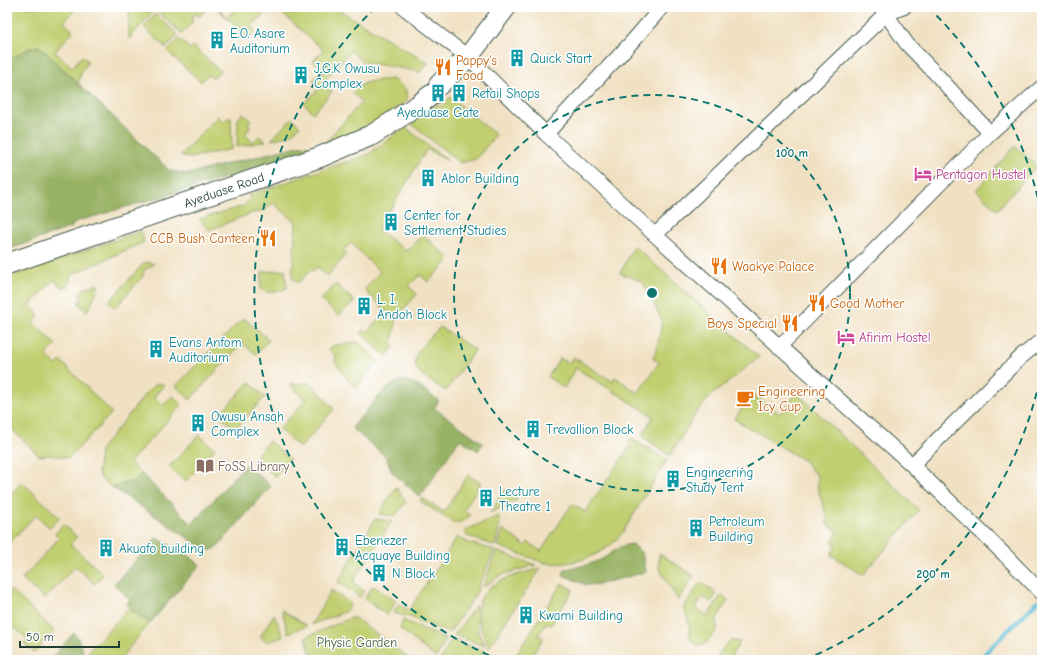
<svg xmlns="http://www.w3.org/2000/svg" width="1049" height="667" viewBox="0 0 1049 667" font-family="'Comic Neue',sans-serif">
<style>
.green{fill:#c1cf71;stroke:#708652}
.forest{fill:#98b263;stroke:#5c784c}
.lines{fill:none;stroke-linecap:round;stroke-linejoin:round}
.stream{stroke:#57bdd5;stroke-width:4}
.street-casing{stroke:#3e5649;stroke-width:16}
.secondary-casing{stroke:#3e5649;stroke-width:22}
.street{stroke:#fff;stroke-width:14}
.secondary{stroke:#fff;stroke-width:20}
.ring{fill:none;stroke:#0f766e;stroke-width:2;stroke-dasharray:7 5}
.labels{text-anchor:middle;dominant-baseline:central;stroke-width:3;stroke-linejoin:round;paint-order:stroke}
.culture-label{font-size:13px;fill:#0d838f;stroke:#fff;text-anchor:start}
.food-label{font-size:13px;fill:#c56008;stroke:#fff;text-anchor:start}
.hotel-label{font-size:13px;fill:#b23c85;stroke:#fff;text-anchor:start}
.street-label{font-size:13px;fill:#1f3d34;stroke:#fff}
.education-label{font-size:13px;fill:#785e54;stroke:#fff;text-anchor:start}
.park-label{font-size:13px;fill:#486243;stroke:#fff}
.centre{fill:#0f766e;stroke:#fff;stroke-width:2}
.ring-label{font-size:12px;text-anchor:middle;font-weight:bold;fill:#0f766e;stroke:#fff;stroke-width:3;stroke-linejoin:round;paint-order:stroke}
</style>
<rect width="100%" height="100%" fill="#fff"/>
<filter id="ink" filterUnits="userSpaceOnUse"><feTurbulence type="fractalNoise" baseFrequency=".025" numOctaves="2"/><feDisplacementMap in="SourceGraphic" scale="8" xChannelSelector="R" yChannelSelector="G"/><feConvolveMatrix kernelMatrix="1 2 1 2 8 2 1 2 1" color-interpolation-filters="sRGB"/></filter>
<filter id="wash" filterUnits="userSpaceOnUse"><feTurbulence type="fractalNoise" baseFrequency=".012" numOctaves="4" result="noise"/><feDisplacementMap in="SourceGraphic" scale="16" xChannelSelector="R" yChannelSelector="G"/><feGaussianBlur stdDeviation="0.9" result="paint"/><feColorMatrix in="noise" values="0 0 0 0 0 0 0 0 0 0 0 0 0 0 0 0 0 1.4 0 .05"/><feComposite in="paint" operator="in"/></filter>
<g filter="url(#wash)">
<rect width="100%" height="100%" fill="#f1e1c3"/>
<path class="green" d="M17 7H77L64 22 73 31 55 52 72 67 82 56 87 60V63L82 71 78 83 39 46 28 49 7 61V14Z
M129 7H139L152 13 129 39Z
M153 7H209L199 17 196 13 191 19 193 21 182 34Z
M215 7H218L227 18 236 7H270L251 27 256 32 248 40 241 34 242 32Z
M275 7H334L428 63 419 73 417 71 363 62 351 51 322 83 332 92 313 113 304 104 320 87 313 80 319 73 323 74 325 70 313 61 323 50Z
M156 14 178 35 166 48 144 27Z
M179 39 190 49 193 46 220 71 212 79 208 75 201 82 167 51Z
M393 79 406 90 407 101 376 123 317 151 362 102 352 93C365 79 375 81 393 79Z
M450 97 496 135 476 159 460 163 412 124 437 104 440 107Z
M243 113 251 120 248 124 251 127 245 134 253 142 259 136 266 141 237 147 238 119Z
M218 116 223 121 231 117 232 149 189 158 181 155Z
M292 118 300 126 290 135 271 140Z
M405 127 448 161 427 149 378 230 406 251 423 235 450 259 428 282 420 275 409 286 417 294 397 317 392 343 394 347 386 356 361 333 364 329 367 332 386 311 364 290 380 272 351 243 343 251 347 254 327 276 317 267 313 271 311 270 298 283 292 278 296 222 273 203 266 210 252 213 209 230 199 219 244 206 250 199 249 195 369 154Z
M1015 146 1037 166 997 210 976 190Z
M141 231 144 242 71 275 68 286 64 287H61L54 280 30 305 38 313V317L33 323 56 345 46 355 56 365 61 361 112 413 69 458 49 455 39 456 7 424V277Z
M634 246 759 357 711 396 696 413 670 456 642 436 653 416 576 368 564 388 548 377 560 358 569 363 573 357 612 381 615 377 638 393 659 363 653 358 658 344 662 321 643 282 620 273Z
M146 262 154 264 144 270 143 276 115 308 109 302 143 264Z
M285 270 287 288C276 292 271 295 260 289L262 272Z
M97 284 99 286 89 309 86 311 79 304V301H82C82 299 80 297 80 295 79 288 93 286 97 284Z
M336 284 354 301 339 316 321 300Z
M242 319H245L269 340 256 354 242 343 190 400 176 386Z
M440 327 475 350 446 391C438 386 423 377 418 371 407 355 430 338 440 327Z
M358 342 379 362 356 388 344 375 335 361 336 357 328 349 335 345Z
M249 382 265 397 235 429 219 415Z
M161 383 164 385 154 397 163 405 173 396 182 405 130 462 142 474 134 481 112 487 102 480 98 473 100 450 150 389 155 385Z
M311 383 334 409 300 448 279 429 306 400 289 384Z
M797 393 919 510 863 575 831 555 836 544 832 542 838 532 827 524 828 519 818 490 817 475 812 471 805 461 734 419 753 394 780 414Z
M199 435 215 449 185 482 169 467Z
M631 438 667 460 623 532C618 538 612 545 605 549 588 560 565 566 545 563L498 546 503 529 525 546 528 542 541 551 572 504 585 512 631 445 628 442Z
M269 441 290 459 275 476 254 458Z
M468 475 481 483 464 510 470 515C466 521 460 522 454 523L420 501 422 498 444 512Z
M22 482 60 518 50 528 36 515 7 545V498Z
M396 487 406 502 395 516 379 514Z
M504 490 518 499 490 513Z
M498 516 500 524 495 546 467 536 464 533 468 529Z
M375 519 392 521 353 582 364 591 360 597 338 582Z
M63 524 77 537 70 544 103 574 95 584 75 566 45 599 22 579 59 538 55 534Z
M457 537 469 543 494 550 476 594 449 633 410 617 393 613 399 604 409 610Z
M496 551 536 565 501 575 483 587Z
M659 553 694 576 678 600 659 568Z
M541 568 489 647C480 631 471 604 487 590 499 578 525 573 541 568Z
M701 582 717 594 711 602 702 597 696 608 708 616 721 595 728 600 717 618V630L705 644 698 645 690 640C691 630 688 616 683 608Z
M562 583 573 590 551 625 547 622 538 635 543 638 529 660H528L517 653Z
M373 586 396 601 387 615 364 599Z
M11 590 54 631 34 653 24 643 28 639 15 628 7 636V601L11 596 8 593Z
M331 590 350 603 349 608 344 612 311 625Z
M476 605 478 633 485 646 454 635Z
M129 608 150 623 119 660H98L88 652Z
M282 610 307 626 288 633Z
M274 614 283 637 268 642 260 637Z
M351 618H355L411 660H315L312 652H310L306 637Z
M403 620 446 639 436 658 400 629Z
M451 640 485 651 479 660H440Z
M732 640 740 642 729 660H715L726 644Z"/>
<path class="forest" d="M39 46 170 171 188 174 302 145 308 146 311 150 310 153 75 222 72 227 7 250V61L28 49Z
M403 380 414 383 439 401 434 408 483 443 478 451 460 439 420 497 392 472 386 457 352 428C364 414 385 384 403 380Z
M246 464 271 486 220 544 215 549 207 551 112 487 134 481 142 474 192 524Z
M156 538 187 554 200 565 150 623 133 612 126 605 130 600 114 584Z
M633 544 642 553 646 572 600 584 586 585 563 575 565 569C577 567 590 565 602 559 615 552 617 545 633 544Z
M74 633C83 643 79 651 89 660H49Z"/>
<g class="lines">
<path class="stream" d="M978 660 1038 601"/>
</g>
</g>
<g filter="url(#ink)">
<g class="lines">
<g class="street-casing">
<path id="street" d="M403 7 468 57 546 134 655 235 912 465 1005 555 1042 593
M904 7 886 14 907 44 936 74 990 133
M546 134 630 44 662 7
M655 235 886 14 880 7
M779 347 990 133 1042 87
M912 465 1021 357 1037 344H1042"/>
</g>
<g class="secondary-casing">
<path id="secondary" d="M439 85 468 57 506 7
M7 264 320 157 372 135 417 106 431 95"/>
</g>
<use href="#street" class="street"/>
<use href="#secondary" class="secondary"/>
</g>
</g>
<g class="ring">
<circle cx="652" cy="293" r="198"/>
<path d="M1042 369A397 397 0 0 1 804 660M500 660A397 397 0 0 1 376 7M928 7A397 397 0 0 1 1042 217"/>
</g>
<defs>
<g id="building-bare" transform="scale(1.38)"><path d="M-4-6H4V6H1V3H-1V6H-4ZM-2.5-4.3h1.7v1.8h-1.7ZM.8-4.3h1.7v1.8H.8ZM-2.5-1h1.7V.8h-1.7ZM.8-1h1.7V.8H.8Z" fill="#0f9aa8" stroke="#fff" stroke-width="2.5" paint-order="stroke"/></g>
<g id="restaurant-bare" transform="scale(1.38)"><path d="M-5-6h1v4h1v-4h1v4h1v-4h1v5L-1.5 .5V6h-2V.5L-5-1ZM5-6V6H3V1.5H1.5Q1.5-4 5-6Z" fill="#e8710a" stroke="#fff" stroke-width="2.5" paint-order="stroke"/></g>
<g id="hotel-bare" transform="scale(1.38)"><path d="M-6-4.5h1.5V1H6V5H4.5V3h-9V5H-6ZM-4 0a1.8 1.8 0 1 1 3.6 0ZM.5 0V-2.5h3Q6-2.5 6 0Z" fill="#d1479c" stroke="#fff" stroke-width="2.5" paint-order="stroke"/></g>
<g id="cafe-bare" transform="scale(1.38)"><path d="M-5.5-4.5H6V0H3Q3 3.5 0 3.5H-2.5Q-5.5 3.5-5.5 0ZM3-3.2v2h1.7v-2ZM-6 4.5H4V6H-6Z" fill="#e8710a" stroke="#fff" stroke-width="2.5" paint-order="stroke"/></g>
<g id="library-bare" transform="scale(1.38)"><path d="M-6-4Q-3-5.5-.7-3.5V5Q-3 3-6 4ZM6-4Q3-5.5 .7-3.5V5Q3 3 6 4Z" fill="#8d6e63" stroke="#fff" stroke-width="2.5" paint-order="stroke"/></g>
</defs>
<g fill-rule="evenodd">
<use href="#building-bare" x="217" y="40"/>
<use href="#building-bare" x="517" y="58"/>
<use href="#restaurant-bare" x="443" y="67"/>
<use href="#building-bare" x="301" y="75"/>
<use href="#building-bare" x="438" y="93"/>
<use href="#building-bare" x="459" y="93"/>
<use href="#hotel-bare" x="923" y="174"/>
<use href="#building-bare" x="428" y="178"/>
<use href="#building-bare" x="391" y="222"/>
<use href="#restaurant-bare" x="268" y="238"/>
<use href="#restaurant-bare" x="719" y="266"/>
<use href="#restaurant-bare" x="817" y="303"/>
<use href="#building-bare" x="364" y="306"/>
<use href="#restaurant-bare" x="790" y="323"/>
<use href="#hotel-bare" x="846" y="337"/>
<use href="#building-bare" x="156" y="349"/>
<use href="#cafe-bare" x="745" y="398"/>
<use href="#building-bare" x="198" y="423"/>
<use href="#building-bare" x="533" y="429"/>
<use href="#library-bare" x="205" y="466"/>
<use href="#building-bare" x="673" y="479"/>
<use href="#building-bare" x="486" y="498"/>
<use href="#building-bare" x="696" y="528"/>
<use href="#building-bare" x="342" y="547"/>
<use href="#building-bare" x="106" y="548"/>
<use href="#building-bare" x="379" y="573"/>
<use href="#building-bare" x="526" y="615"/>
</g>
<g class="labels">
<g class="culture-label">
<text x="230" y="33">E.O. Asare<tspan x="230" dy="15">Auditorium</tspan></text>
<text x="530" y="58">Quick Start</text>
<text x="314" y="68">J.G.K Owusu<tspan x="314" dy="15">Complex</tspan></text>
<text x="472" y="93">Retail Shops</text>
<text x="438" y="112" text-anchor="middle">Ayeduase Gate</text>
<text x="441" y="178">Ablor Building</text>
<text x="404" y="215">Center for<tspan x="404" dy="15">Settlement Studies</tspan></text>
<text x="377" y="299">L. I.<tspan x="377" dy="15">Andoh Block</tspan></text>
<text x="169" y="342">Evans Anfom<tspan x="169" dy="15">Auditorium</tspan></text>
<text x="211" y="416">Owusu Ansah<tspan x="211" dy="15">Complex</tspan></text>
<text x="546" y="429">Trevallion Block</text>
<text x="686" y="472">Engineering<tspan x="686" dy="15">Study Tent</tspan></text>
<text x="499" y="491">Lecture<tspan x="499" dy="15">Theatre 1</tspan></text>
<text x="709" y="521">Petroleum<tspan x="709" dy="15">Building</tspan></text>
<text x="355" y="540">Ebenezer<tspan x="355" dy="15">Acquaye Building</tspan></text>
<text x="119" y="548">Akuafo building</text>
<text x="392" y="573">N Block</text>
<text x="539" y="615">Kwami Building</text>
</g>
<g class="food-label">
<text x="456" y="60">Pappy's<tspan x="456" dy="15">Food</tspan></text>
<text x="255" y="238" text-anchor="end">CCB Bush Canteen</text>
<text x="732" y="266">Waakye Palace</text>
<text x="830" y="303">Good Mother</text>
<text x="777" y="323" text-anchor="end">Boys Special</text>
<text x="758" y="391">Engineering<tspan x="758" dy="15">Icy Cup</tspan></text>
</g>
<g class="hotel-label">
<text x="936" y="174">Pentagon Hostel</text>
<text x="859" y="337">Afirim Hostel</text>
</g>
<g class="street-label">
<text transform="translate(224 190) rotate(-19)">Ayeduase Road</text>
</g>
<g class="education-label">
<text x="218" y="466">FoSS Library</text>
</g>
<g class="park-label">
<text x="357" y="642">Physic Garden</text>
</g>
</g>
<circle cx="652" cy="293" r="6" class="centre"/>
<g class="ring-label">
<text x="792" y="157">100 m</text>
<text x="933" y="578">200 m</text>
</g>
<rect width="1049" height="667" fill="none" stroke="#fff" stroke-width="24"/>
<path d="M20 641v6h99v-6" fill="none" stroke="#1f3d34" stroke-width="2"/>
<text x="26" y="641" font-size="12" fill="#1f3d34" stroke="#ffffff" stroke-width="3" paint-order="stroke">50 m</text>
</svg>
